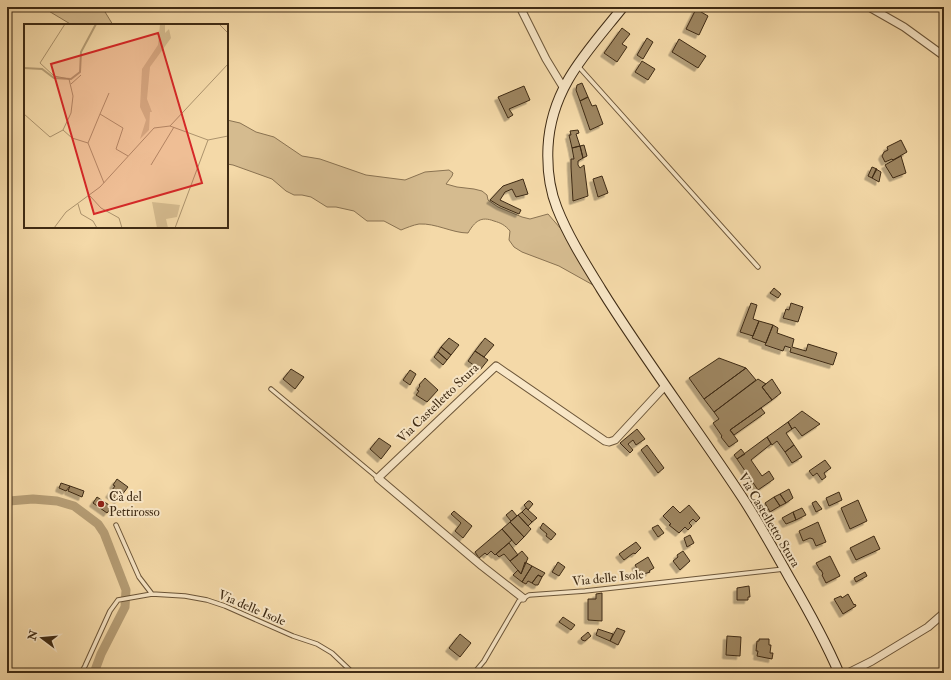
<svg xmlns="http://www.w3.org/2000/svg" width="951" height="680" viewBox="0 0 951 680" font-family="'IM FELL Double Pica',serif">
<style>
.green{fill:#d5bb8f;stroke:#8a7352}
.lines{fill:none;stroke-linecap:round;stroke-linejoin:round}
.canal{stroke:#b69e76;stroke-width:9}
.building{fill:#9d8561;stroke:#3f2b14;filter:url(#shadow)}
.lane-casing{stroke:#6c5639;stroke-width:5.5}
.street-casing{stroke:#6c5639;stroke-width:9}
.secondary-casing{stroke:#3f2b14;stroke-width:11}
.lane{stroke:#f8e6c6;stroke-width:3.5}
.street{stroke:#f8e6c6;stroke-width:7}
.secondary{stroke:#f8e6c6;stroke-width:9}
.poi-dot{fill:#8f2418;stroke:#f8e6c6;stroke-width:1.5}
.labels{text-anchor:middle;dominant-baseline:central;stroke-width:4;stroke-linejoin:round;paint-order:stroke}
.street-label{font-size:13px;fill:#3f2b14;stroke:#f8e6c6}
.poi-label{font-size:13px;fill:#3f2b14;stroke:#f8e6c6;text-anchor:start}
.inset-river{fill:none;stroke:#b69e76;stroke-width:2}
.inset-road{fill:none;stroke:#ac936d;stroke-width:1}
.view{fill:#d62828;fill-opacity:0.15;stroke:#d62828;stroke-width:2}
.inset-edge{fill:none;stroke:#3f2b14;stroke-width:2}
</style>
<defs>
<filter id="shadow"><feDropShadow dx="-3.5" dy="3.5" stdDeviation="0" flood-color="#0004"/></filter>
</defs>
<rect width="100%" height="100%" fill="#f4d9a8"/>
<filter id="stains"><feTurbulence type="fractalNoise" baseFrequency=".005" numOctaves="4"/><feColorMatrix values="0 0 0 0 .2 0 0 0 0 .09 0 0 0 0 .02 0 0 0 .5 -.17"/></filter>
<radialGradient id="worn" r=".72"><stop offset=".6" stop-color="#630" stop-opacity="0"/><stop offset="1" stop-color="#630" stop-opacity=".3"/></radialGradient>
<path class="green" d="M42 7H102L113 25H72Z
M227 120 240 123 256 132 274 137 302 156 320 159 366 175 405 180 425 172 449 170 453 173 452 176 446 184 457 187 474 189 482 191 487 195 488 200 498 207 522 217 530 219 548 214 561 229 593 285 559 266 522 252 514 247 509 240 510 231C505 225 501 223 494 221 481 216 475 221 468 233 452 233 436 223 419 224 413 225 406 228 401 230L384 221H367L354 211 336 207H327L311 197 302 195H294L286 191 272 179 233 165 227 164Z"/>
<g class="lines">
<path class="canal" d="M7 500 9 501 33 499 57 501 74 506 98 524 104 533 126 590 125 607 101 654 94 673"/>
</g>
<path class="building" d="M696 9 708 16 699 35 686 29Z
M622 28 630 34 622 44 627 47 617 62 604 53Z
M647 38 653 42 643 59 637 55Z
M679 39 706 56 698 68 672 52Z
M642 61 655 69 648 80 635 72Z
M582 83 588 97 580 101 576 90 577 85Z
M524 86 530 100 509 109 513 115 508 118 498 97Z
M588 97 592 106 596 105 603 124 590 130 580 101Z
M578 130 579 133 576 134 580 146 572 148 569 135H571L570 131Z
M901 140 907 152 893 160 892 159 885 162 882 156 884 152 888 150 887 147Z
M584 145 587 156 583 158 580 146Z
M580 146 583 158 578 161V165L580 168 584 165 588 196 573 201 571 167V159H574L572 148Z
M901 156 906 173 893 178 885 165Z
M872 167 877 169 872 178 868 176Z
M876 169 881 172 879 182 872 178Z
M602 176 608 193 598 197 593 179Z
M523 179 528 194 516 197 512 189 505 192 500 200 521 210 519 214 500 206 490 200 503 186Z
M774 288 781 294 778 298 770 293Z
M751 303 757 305 753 319 759 321 753 336 740 332Z
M791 303 803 307 798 322 783 318 786 309 789 310Z
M759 321 773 325 766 343 752 338Z
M773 325 778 328 777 333 794 339 792 347 806 351 808 344 837 353 833 365 790 352 791 348 785 346 783 351 765 345Z
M449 338 459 345 451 355 441 347Z
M485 338 494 345 484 357 475 351Z
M441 347 451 355 447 360 438 352Z
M475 351 488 360 480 370 468 361Z
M438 352 447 360 443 365 434 357Z
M719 358 746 368 704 399 689 378Z
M746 368 756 380 714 412 704 399Z
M291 369 304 377 295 389 283 379Z
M410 370 416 374 410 385 403 380Z
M425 378 438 390 427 402 416 395 419 391 417 390 420 386 419 385Z
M758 379 766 384 762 387 772 400 730 430 738 441 729 447 721 437 722 436 713 423 719 419 714 412Z
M772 379 781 393 772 400 762 387Z
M761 408 765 413 734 435 730 430Z
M802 411 820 424 802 436 795 427 792 429 788 422Z
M788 422 792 429 786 433 794 445 785 452 777 441 772 445 767 437Z
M637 429 645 439 636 445 633 440 628 444 633 450 630 453 620 443Z
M767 437 771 444 751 460 762 476 769 471 774 479 758 490 737 459Z
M379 438 391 446 381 459 370 449Z
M647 445 664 468 658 473 641 450Z
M794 445 802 457 792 463 785 452Z
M741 449 745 454 737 459 734 455Z
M825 460 831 468 824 473 826 477 822 480 817 473 813 476 809 471Z
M117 479 128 487 118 500 109 494 115 486 113 485Z
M61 483 70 486 66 491 59 488Z
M70 486 84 491 82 497 68 491Z
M789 489 793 498 786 503 780 494Z
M839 492 842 500 829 506 826 498Z
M780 494 786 503 780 506 774 497Z
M97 497 109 505 108 506 111 508 107 513 93 503Z
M774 497 780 506 770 512 765 503Z
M858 500 867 521 850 529 841 508Z
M528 501H530L533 504 528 510 524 505Z
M816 501 822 509 816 512 812 503Z
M689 505 700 518 696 522 693 519 689 523 692 526 688 530 685 527 679 533 669 525 671 524 663 516 673 506 680 513Z
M526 508 537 518 532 522 522 512Z
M802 508 806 515 796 520 793 512Z
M512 510 517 516 511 521 506 515Z
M454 511 472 526 463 538 455 531 461 523 451 514Z
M522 512 532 522 528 526 518 515Z
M793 512 796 520 786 524 782 518Z
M518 515 531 529 524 537 510 522Z
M510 522 524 537 516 545 502 529Z
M818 522 826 542 816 546 813 539 810 538 803 541 799 531Z
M543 523 556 534 551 540 546 536 547 534 540 528Z
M658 525 664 533 658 537 652 528Z
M502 529 512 540 495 555 491 551 487 555 485 553 479 558 475 552Z
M690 535 694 543 687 547 684 538Z
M874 536 880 549 856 560 850 548Z
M636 542 641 548 635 554 634 553 632 554 624 560 619 554Z
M509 543 518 555 510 561 504 554 499 557 496 554Z
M522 551 528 558 521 574 510 561Z
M683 551 690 561 680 570 673 561 678 557 677 555Z
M830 556 840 576 826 583 822 575 823 574 821 570H820L816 563Z
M648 557 654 568 649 571 650 572 641 575 635 565Z
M525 562 532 566 522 582 513 575 518 570 521 574Z
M558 562 565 567 559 576 552 572Z
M532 566 545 573 542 577 538 575 532 583 528 581 526 584 522 582Z
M865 572 867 576 856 582 854 578Z
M538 575 542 577 538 585H535L532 583Z
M749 586 750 597H748V600H737V588Z
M602 593V621L588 620V599H596V594Z
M848 594 854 605 855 604 856 606 843 614 834 599 841 596 842 598Z
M563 617 575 625 571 630 559 622Z
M617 628 625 631 618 645 610 641Z
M598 629 613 634 610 641 596 635Z
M588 632 591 636 585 641 582 640 581 638Z
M460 634 471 643 460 657 449 648Z
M727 636 741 637 740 656 726 655Z
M759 639H769V645H771L770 653H773L772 659 757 656 758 651H756L757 641H759Z"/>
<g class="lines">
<g class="lane-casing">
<path id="lane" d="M578 66 758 267
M271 389 378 478
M116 525 139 577 152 594
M81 673 85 666 110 611 118 600 152 594 185 596 207 600 225 606 293 636 317 644 332 653 353 673
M474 673 484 661 519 601 529 595 585 591 784 569"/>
</g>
<g class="street-casing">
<path id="street" d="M520 7 546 59 563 87
M869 7 904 27 944 56
M523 598 482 566 378 478 496 366 605 441 609 442 615 440 665 386
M848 673 872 661 928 627 944 613"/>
</g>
<g class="secondary-casing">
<path id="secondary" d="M623 7C588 51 551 87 548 147 547 168 549 188 557 208 568 236 585 263 601 289 645 360 696 427 742 497 759 523 774 550 789 577 807 608 825 640 839 673"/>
</g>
<use href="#lane" class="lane"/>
<use href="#street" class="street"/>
<use href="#secondary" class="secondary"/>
</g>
<circle class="poi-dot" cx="101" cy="504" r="4"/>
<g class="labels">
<g class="street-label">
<text transform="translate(438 403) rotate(-44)">Via Castelletto Stura</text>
<text transform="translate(769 520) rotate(59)">Via Castelletto Stura</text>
<text transform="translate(608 578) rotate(-6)">Via delle Isole</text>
<text transform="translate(252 608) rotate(23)">Via delle Isole</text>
</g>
<g class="poi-label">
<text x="109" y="497">Cà del<tspan x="109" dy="15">Pettirosso</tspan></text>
</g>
</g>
<g transform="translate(24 24)">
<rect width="204" height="204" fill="#f4d9a8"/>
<path d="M136 0H141V9L145 5 147 14 126 43 123 75 128 88H126L125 106 116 115 122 96 116 83 118 45 134 21ZM128 178 156 181 153 193 142 195 144 204H133Z" fill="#d5bb8f"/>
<path class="inset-river" d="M0 44 18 45 30 54 47 55 56 48 57 28 72 0"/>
<path class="inset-road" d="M41 0 16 39 30 52 45 55 49 72 47 89 39 106 48 114 64 119 80 159M195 0 204 9M47 60 57 51M0 90 26 113 39 106M76 90 85 69M146 102 204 40M64 119 76 90 99 104 92 125 104 132M127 141 150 103M66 172 77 184 95 194 98 204M54 180 57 190 69 197 73 204M30 204 42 188 76 163 130 104 146 102 184 116 204 112M151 204 184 116"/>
<path class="view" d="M134 9 178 159 70 190 27 40Z"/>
<rect width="204" height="204" class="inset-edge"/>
</g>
<rect width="951" height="680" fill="none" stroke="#f4d9a8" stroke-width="24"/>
<rect x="8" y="8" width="935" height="664" fill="none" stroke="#3f2b14" stroke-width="2"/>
<rect x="12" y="12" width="927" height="656" fill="none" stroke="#3f2b14"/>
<g transform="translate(42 638) rotate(286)" stroke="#f8e6c6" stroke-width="3" paint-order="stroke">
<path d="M0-3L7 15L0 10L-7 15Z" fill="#3f2b14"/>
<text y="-6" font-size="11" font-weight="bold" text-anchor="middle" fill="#3f2b14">N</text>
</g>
<rect width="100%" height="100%" filter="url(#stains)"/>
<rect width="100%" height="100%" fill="url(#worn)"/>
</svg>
